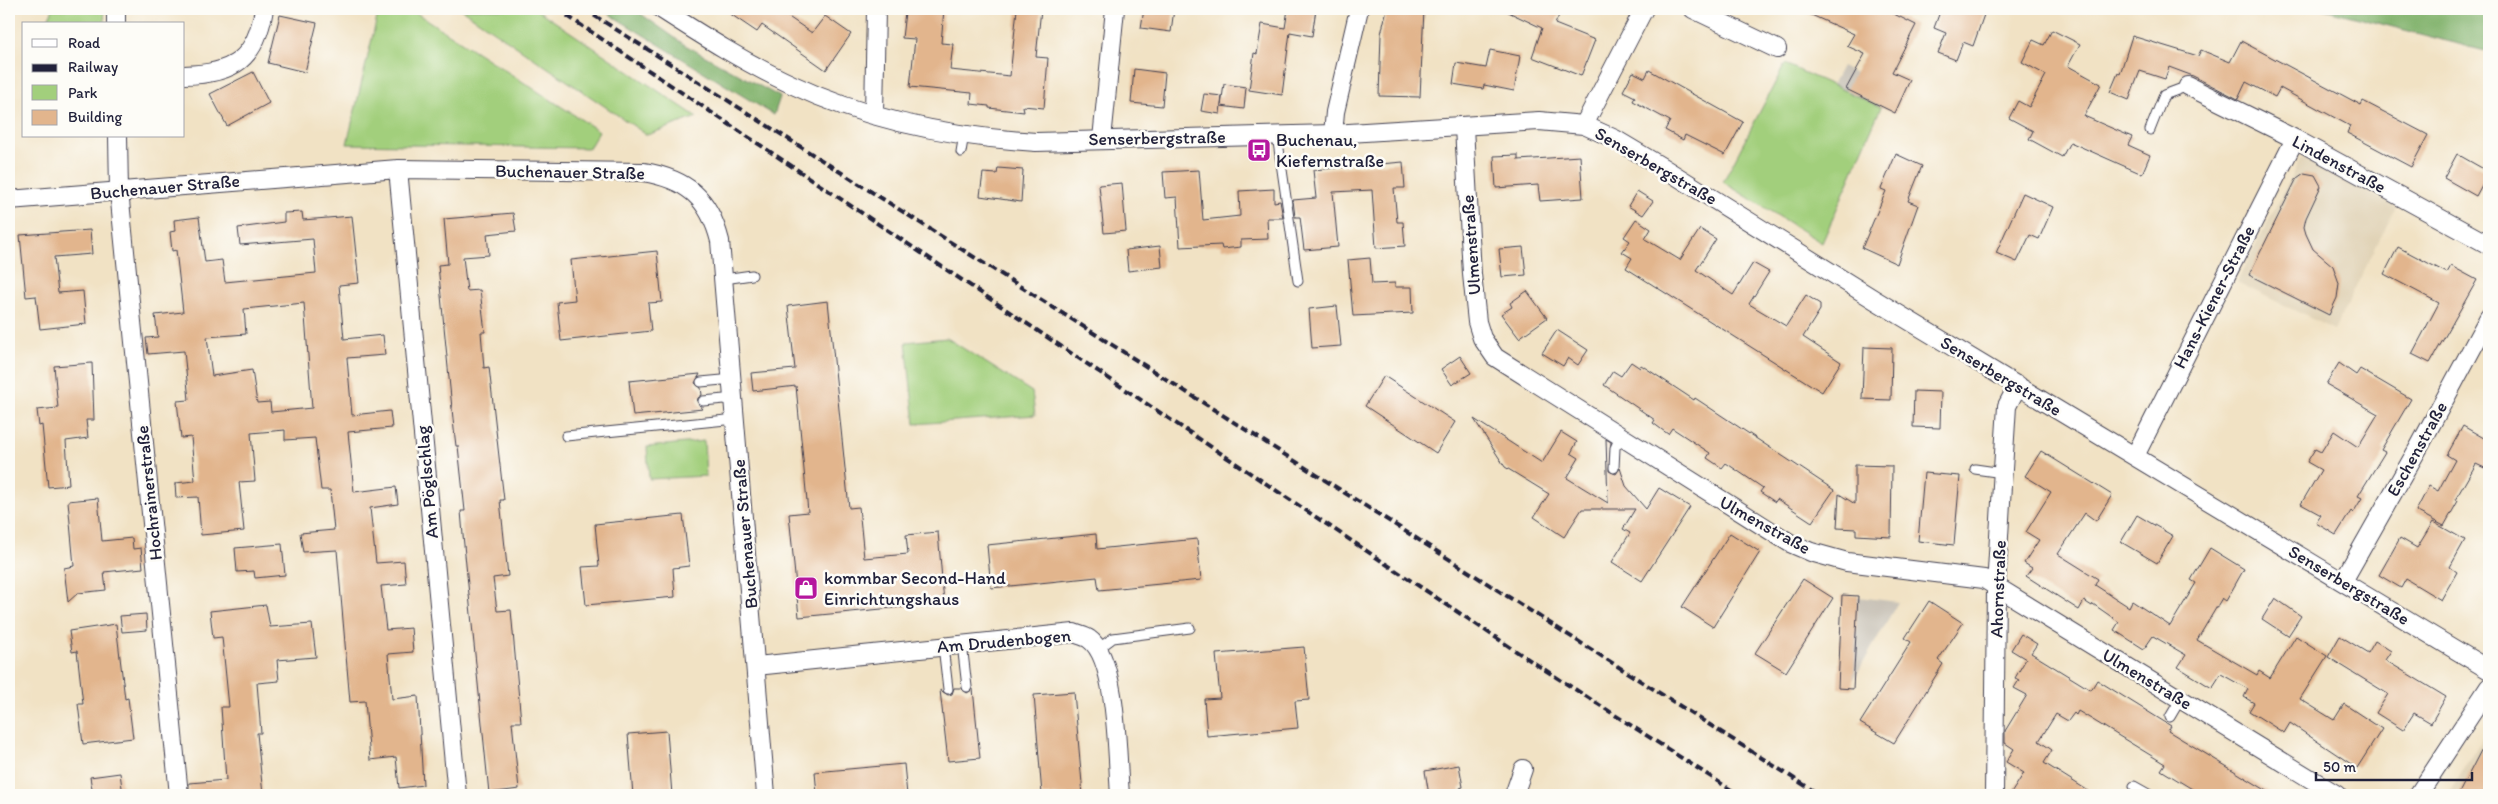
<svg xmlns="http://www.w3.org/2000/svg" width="2498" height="804" viewBox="0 0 2498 804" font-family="Itim,sans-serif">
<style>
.built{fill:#e0d2b5}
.industrial{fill:#c9c3b8}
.green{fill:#a2cf7c;stroke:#62785c}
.forest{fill:#81b26c;stroke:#526a54}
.building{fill:#e2b58d;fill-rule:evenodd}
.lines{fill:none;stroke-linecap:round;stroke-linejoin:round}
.service-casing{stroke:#413f50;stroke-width:11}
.minor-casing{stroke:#413f50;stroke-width:20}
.service{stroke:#fff;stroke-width:9}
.minor{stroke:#fff;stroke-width:18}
.rail{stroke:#22223b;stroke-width:4;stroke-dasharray:8 4;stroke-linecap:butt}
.labels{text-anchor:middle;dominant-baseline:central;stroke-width:5;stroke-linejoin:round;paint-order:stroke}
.street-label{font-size:18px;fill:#22223b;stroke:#fdfcf7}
.poi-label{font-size:18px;fill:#22223b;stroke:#fdfcf7;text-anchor:start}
</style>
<rect width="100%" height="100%" fill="#fdfcf7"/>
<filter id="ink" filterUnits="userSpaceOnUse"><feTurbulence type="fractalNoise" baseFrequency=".02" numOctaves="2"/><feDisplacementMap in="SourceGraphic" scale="10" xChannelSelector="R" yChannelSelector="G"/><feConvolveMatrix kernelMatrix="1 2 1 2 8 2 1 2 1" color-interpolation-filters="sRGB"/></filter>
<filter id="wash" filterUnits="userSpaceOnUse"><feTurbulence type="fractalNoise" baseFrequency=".0096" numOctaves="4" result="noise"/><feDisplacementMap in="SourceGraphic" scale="20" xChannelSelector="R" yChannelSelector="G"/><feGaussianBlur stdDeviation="1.12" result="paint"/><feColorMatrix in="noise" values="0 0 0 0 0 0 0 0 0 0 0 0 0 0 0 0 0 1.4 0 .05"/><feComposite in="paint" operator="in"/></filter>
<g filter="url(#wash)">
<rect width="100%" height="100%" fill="#f1e2c4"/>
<path class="built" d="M2301 157 2396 207 2334 330 2237 282Z
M2489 728V795H2447Z"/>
<path class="industrial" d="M1842 66 1870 81 1877 66 1910 80 1895 113 1832 85Z
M1843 595 1898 602 1854 679H1839Z"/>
<path class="green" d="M53 9H104L105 24H46Z
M379 9H410L599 131 589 148 347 144Z
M461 9H536L697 117 647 135Z
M1785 64 1881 107 1822 243 1723 182Z
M947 338 1032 392 1035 415 915 424 906 342Z
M704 441 706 476 649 479 647 447Z"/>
<path class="forest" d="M601 9H634L685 45 780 97 774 115Z
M2324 9H2489V52Z"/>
<g id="blocks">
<path class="building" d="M723 9H777L812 33 825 16 851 34 826 70 762 25 757 32Z
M912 9H944L941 43 953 44 950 70 1010 76 1017 9H1041L1036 57 1048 58 1044 108 1023 106 1024 112 989 108V106L971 104 972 93 910 87 915 39 902 38 905 12 911 13Z
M1144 9H1174L1171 32 1141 28Z
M1288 9H1316L1312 36 1290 32 1282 95 1249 90 1254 53 1257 54 1262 24 1285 28Z
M1387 9H1424L1420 97 1379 96 1381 34Z
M1502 9H1562L1555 24 1595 40 1581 76 1532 57 1542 28Z
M1798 9H1884L1916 25 1892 72 1910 80 1895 113 1846 89 1865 54 1847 46 1854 34Z
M1941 9H1986L1973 46 1963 42 1956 60 1938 53 1946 33 1934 28Z
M280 15 317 23 305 72 268 63Z
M2052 30 2080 44 2068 66 2101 84 2084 116 2132 137 2128 145 2150 155 2142 174 2070 142 2062 157 2029 139 2033 131 2009 118 2018 101 2029 107 2046 75 2022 62 2033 40 2044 45Z
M2132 36 2198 56 2201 50 2230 62 2241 41 2361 105 2363 101 2428 135 2411 167 2347 133 2350 126 2280 88 2275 97 2246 82 2238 99 2193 76 2169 67 2165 79 2140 71 2129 100 2110 92 2118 73 2120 74Z
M1490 50 1520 56 1514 91 1484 85 1483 89 1453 84 1456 63 1486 68Z
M1134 69 1165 73 1162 106 1131 103Z
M1649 70 1743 122 1725 155 1685 135 1683 140 1665 130 1670 121 1633 101 1635 97 1623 91 1633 72 1645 78Z
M253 72 269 103 227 126 210 94Z
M1224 84 1246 87 1244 109 1221 106Z
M1204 94 1222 96 1220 114 1201 111Z
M1896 154 1922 166 1908 201 1918 205 1897 264 1862 248 1886 191 1881 189Z
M2457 154 2489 172 2476 196 2444 178Z
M1518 155V160L1580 156 1583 198 1540 201 1538 185 1496 188 1494 156Z
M1403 162 1405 188H1394L1397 222H1403L1405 246 1376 248 1372 190 1333 192 1338 247 1304 250 1300 217H1295L1293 200 1316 198 1313 170Z
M998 168 1023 170 1021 202 980 196 983 173 997 174Z
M1199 170 1203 220 1240 216 1239 191 1274 189V202L1280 201 1283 218H1267L1268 239 1241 240V247L1222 249 1221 245 1180 247 1177 197 1165 198 1163 172Z
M2304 173 2315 175 2321 186 2306 218 2304 227 2306 234 2313 249 2333 266 2339 283 2337 298 2329 315 2249 275 2297 178Z
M1122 183 1126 231 1104 233 1099 185Z
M1637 191 1653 201 1643 215 1628 206Z
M2023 193 2053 207 2039 239 2030 235 2017 262 1996 253Z
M302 212 303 220 352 216 359 283 339 285 344 339 383 335 385 355 347 358 352 415 390 411 392 428 348 432 354 492 396 487 398 504 370 508 376 563 404 561 406 584 381 586 386 630 411 628 413 652 388 654 392 699 418 696 423 785 399 788 396 757 370 760 365 701 350 702 337 550 303 552 300 533 334 530 330 490H321L315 438 285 440V430L251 433 255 481 239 482 244 531 201 535 198 497 176 498 175 483 195 481 191 437 181 438 177 401 189 400 184 351 148 354 146 338 158 337 155 315 183 312 176 250 172 251 170 232 175 231 174 220 199 217 205 262 222 260 225 282 316 273 313 239 240 245 238 228 284 222V213ZM304 303 312 408 271 412 270 402 257 403 252 370 212 376 207 337 246 334 244 309Z
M513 213 516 231 487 234 489 255 463 257 467 291 480 290 485 332H481L484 368 489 367 498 448 504 500H500L508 576 493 578 497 611 511 610 521 722H512L519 789 489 793 463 535 461 511H465L458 446H456L454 429 438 265 448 264 444 219Z
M1636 219 1651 229 1645 239 1680 260 1700 229 1716 239 1696 270 1733 295 1753 263 1769 272 1749 304 1786 326 1806 295 1820 304V310L1803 337 1841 362 1822 392 1626 268 1632 258 1622 252 1630 241 1624 237Z
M90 230 92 254 54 257 58 293 83 291 86 324 40 329 36 296 26 297 20 235Z
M1160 246 1162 267 1128 271 1126 250Z
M1523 247 1526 275 1502 277 1499 249Z
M2398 247 2447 273 2451 266 2477 280 2430 363 2412 354 2439 303 2384 274Z
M657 251 662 302 648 303 651 331 561 341 557 302 575 300 571 260Z
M1370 258 1372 284 1395 283V287H1412L1413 313 1353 316 1348 260Z
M1527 291 1547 318 1519 338 1501 314 1512 307 1510 303Z
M828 301 849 508 859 507 864 558 908 554 906 535 938 532 944 603 799 617 789 514 808 512 796 386 753 391 751 373 795 369 788 306Z
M1337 306 1341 346 1312 348 1309 309Z
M1557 330 1588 350 1578 365 1568 358 1563 366 1542 353Z
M1864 347 1892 348 1891 400 1862 399Z
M1460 356 1471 373 1452 385 1441 369Z
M1631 362 1640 368 1641 365 1694 400 1695 398 1834 490 1812 522 1777 499 1775 502 1760 492 1763 488 1726 463 1722 468 1707 458 1710 453 1672 428 1668 434 1661 429 1653 423 1655 420 1604 385 1613 371 1621 376Z
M92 363 94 420H86L88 438 66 441 69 485 48 487 42 425 39 426 37 410 58 408 54 366Z
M2339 363 2356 375 2360 369 2411 399 2381 450 2385 452 2358 496 2362 498 2353 513 2351 511 2336 535 2316 523 2321 515 2301 504 2321 470 2307 462 2315 449 2321 452 2334 431 2358 447 2378 414 2326 384Z
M700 374 695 383 701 388 702 395 698 398 697 402 703 409 633 416 629 381Z
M1384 376 1455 422 1436 453 1365 406Z
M1914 391 1941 392 1940 428 1913 427Z
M1474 419 1542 463 1561 432 1577 442 1571 453 1579 458 1567 478 1608 503 1606 439 1611 442 1609 471 1616 474 1620 468 1626 486 1646 509 1659 488 1690 507 1642 581 1612 562 1630 533 1623 529 1635 509H1582L1564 537 1534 517 1549 494 1505 467Z
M2463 426 2489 441V470L2476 464 2455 500 2458 501 2444 526 2416 511 2429 486 2438 491 2455 460 2447 455Z
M2041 451 2112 495 2096 521 2085 513 2058 554 2098 579 2095 585 2129 607 2132 601 2170 626 2196 583 2191 580 2210 548 2244 569 2226 601 2222 598 2197 640 2257 675 2259 671 2270 678 2296 636 2327 656 2300 699 2334 720 2344 704 2382 729 2357 768 2290 723 2284 733 2249 711 2254 703 2244 697 2248 689 2221 674 2212 688 2178 667 2186 655 2153 636 2144 649 2114 630 2119 622 2093 604 2092 606 2084 601 2079 610 2026 576 2032 568 2024 563 2039 540 2026 532 2051 492 2025 476Z
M1855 465 1892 466 1891 537 1856 535V529L1837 528 1839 494 1855 504Z
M1924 473 1960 476 1954 545 1918 541Z
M98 498 102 541 132 538 133 549 141 548 143 568 104 572 106 590 78 593 68 602 64 568 74 566 68 501Z
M683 515 689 566 673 568 675 597 586 605 582 567 599 566 595 524Z
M2137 515 2173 536 2157 563 2121 542Z
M2433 522 2465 540 2450 567 2457 572 2441 600 2406 579 2401 588 2379 575 2400 538 2417 548Z
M1730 533 1760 552 1713 627 1682 607Z
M1096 534 1097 549 1197 539 1201 580 1099 590 1097 577 991 588 987 545Z
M282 544 285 575 255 578 254 571 237 572 235 548Z
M1803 579 1833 598 1786 672 1755 653Z
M1842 595 1858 596 1853 689 1838 688Z
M2275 598 2301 616 2288 636 2262 619Z
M1929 601 1963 623 1938 660 1943 664 1894 743 1860 723 1911 642 1905 638Z
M266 605 270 627 312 624 316 657 277 660 279 681 257 683 261 733H257L263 795H189V783L226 780 221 707H229L222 637 213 638 210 611Z
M146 614 147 630 122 632 120 616Z
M116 624 125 699 128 698 133 738 83 744 78 704H83L77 651 72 652 69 631Z
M2021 634 2037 644 2031 653 2091 690 2097 680 2171 726 2168 731 2274 795H2202L2161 770 2165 764 2078 711 2076 715 2074 713 2068 721 2056 714 2039 741 2052 750 2044 763 2095 795H2010L2024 773 2006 762 2014 749 2005 743V731L2027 695 2014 688 2019 680 2015 678 2026 659 2011 650Z
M2340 636 2368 653 2375 641 2391 651 2385 660 2446 697 2431 723 2414 713 2403 730 2376 713 2388 694 2328 657Z
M1304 647 1309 700 1295 701 1298 728 1207 736 1204 699 1220 698 1216 654Z
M954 688H961L967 693 973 689 980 758 948 761 940 690 948 695 952 694Z
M1074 692 1083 795H1042L1034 695Z
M667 731 672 795H633L628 734Z
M2489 735V795H2458Z
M904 764 907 795H817L815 772Z
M1459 765 1463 787 1460 788 1461 795H1429L1425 771Z
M120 773 123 795H93L90 777Z"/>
</g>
</g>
<g filter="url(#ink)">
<use href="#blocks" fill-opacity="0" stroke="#413f50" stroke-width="1"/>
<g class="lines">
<g class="service-casing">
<path id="service" d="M2150 130 2164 95 2188 86
M1277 135 1298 281
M961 152 964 134
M724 279 752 275
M701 382 733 379
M703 401 735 398
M566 436 736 419
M1614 468 1615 448 1620 437
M1975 469 2003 473
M962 644 967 687
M943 646 948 689
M1098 649 1113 638 1190 628
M2170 717 2180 700
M2134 786 2150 795"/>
</g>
<g class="minor-casing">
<path id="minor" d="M116 9V24
M661 9C703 36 747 64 793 85 867 120 954 137 1036 142L1333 134 1539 121 1584 125 1615 139 1662 167 1875 300 2489 670
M1693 9 1777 49
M184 75C234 74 256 59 264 9
M2188 86 2295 139 2489 245
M874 114 876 9
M1584 125 1644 9
M1464 127 1472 274 1477 322 1482 338 1495 357 1790 543 1811 552 1847 562 1984 579 2337 795
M1333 134 1335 112 1359 9
M118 136 119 191 179 795
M1102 139 1115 9
M398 169 457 795
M9 200 398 169 643 172C687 179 709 198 720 241L766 795
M2135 456 2295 139
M2343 581 2419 447 2489 317
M756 666 1074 633C1078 635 1085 636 1089 639 1118 659 1117 760 1120 795
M1514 795 1523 769
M1994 795 1996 588 2002 485 2007 406 2018 385
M2418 795 2489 687"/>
</g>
<use href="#service" class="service"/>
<use href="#minor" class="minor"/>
<path class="rail" d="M557 9 1525 657 1739 795
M584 9 1820 795"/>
</g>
</g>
<defs>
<g id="bus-square" transform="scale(1.25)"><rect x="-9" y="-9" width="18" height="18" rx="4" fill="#b5179e" stroke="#fdfcf7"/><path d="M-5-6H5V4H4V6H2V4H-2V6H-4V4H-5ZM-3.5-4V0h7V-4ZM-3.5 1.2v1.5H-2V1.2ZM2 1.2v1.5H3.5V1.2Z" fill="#fff"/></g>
<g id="shop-square" transform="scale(1.25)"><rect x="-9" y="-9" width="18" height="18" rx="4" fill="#b5179e" stroke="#fdfcf7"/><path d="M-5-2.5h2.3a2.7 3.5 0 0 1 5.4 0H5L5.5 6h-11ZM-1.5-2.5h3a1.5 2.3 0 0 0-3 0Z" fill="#fff"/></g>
</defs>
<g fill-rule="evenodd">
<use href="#bus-square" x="1259" y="150"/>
<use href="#shop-square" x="806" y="588"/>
</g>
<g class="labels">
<g class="street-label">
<text transform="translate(1157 138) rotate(-1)">Senserbergstraße</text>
<text transform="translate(2339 164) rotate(28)">Lindenstraße</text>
<text transform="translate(1656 166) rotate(30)">Senserbergstraße</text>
<text transform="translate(570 172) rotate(1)">Buchenauer Straße</text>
<text transform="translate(165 187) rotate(-5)">Buchenauer Straße</text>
<text transform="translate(1471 245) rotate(-94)">Ulmenstraße</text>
<text transform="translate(2214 297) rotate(-63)">Hans-Kiener-Straße</text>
<text transform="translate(2001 376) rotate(31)">Senserbergstraße</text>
<text transform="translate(2417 449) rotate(-61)">Eschenstraße</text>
<text transform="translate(427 482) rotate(-95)">Am Pöglschlag</text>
<text transform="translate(149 493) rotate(-96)">Hochrainerstraße</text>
<text transform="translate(1765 525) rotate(29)">Ulmenstraße</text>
<text transform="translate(745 534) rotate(-95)">Buchenauer Straße</text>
<text transform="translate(2349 585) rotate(31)">Senserbergstraße</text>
<text transform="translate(1998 589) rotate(-88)">Ahornstraße</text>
<text transform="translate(1004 641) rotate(-5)">Am Drudenbogen</text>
<text transform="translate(2147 679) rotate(31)">Ulmenstraße</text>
</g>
<g class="poi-label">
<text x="1276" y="140">Buchenau,<tspan x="1276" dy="21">Kiefernstraße</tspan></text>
<text x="824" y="578">kommbar Second-Hand<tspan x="824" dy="21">Einrichtungshaus</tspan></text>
</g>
</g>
<rect width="2498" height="804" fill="none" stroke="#fdfcf7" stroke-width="30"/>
<rect x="22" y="22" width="162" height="115" fill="#fdfcf7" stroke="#a5a5ac"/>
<rect x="32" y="39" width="25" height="8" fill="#ffffff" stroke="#a5a5ac"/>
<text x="68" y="48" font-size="15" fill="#22223b">Road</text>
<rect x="32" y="64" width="25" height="8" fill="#22223b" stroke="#a5a5ac"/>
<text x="68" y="72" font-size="15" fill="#22223b">Railway</text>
<rect x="32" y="85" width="25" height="15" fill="#a2cf7c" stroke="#a5a5ac"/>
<text x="68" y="98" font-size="15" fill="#22223b">Park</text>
<rect x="32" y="110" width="25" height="15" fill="#e2b58d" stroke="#a5a5ac"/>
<text x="68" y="122" font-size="15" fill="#22223b">Building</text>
<path d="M2316 772v8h156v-8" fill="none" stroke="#22223b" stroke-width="2.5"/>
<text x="2323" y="772" font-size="15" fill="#22223b" stroke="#fdfcf7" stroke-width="4" paint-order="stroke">50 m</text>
</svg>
